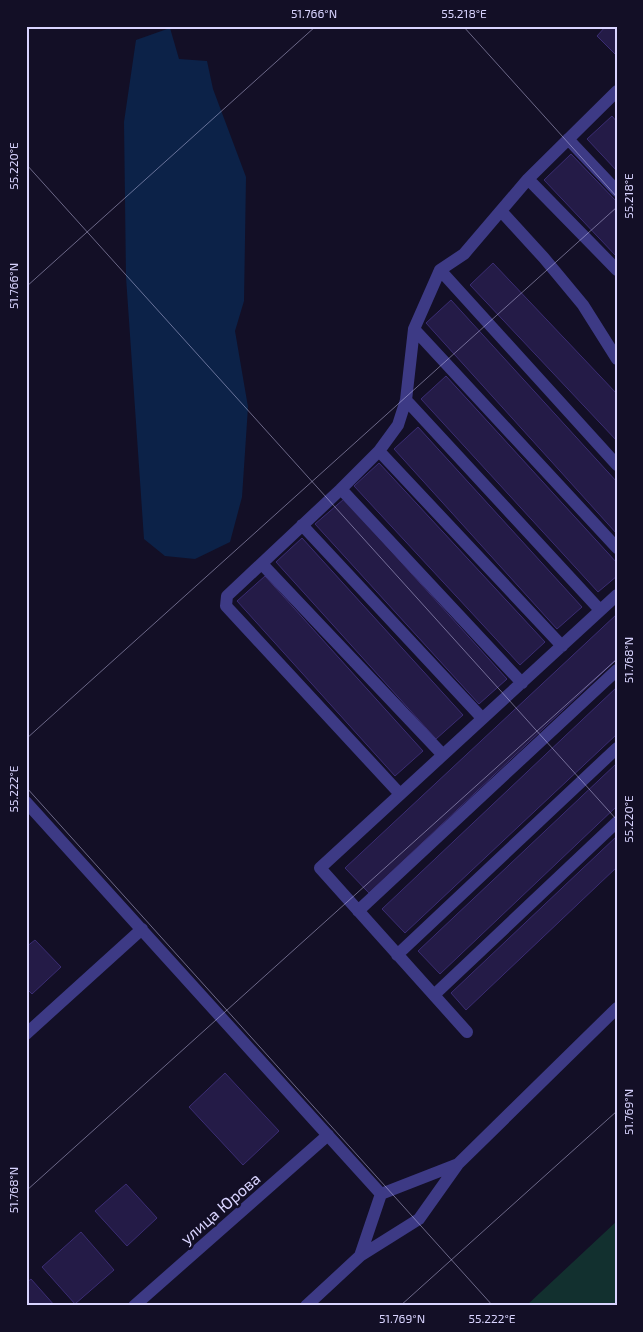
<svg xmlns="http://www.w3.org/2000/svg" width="643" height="1332" viewBox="0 0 643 1332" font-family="'Exo 2',sans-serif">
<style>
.green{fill:#12302f}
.water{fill:#0c2248}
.building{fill:#241b47;stroke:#3b2d73}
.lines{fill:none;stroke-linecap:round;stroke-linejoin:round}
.minor{stroke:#3d3a85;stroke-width:12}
.ticks{fill:none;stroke:#d9d4ff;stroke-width:1;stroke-opacity:0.45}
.labels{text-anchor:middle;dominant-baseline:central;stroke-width:5;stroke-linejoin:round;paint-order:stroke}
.street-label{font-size:16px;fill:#d9d4ff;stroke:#130f26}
.neatline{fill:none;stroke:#d9d4ff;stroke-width:2}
.ticks-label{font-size:12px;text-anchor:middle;fill:#d9d4ff}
</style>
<rect width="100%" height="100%" fill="#130f26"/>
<path class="green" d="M617 1221V1306H526Z"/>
<path class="water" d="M170 28 179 59 207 61 213 89 246 177 244 301 235 331 248 407 242 497 230 542 195 559 165 556 144 539 126 277 124 122 136 40Z"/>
<path class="building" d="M606 26H617V56L597 36Z
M612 116 617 122V171L587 139Z
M571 154 617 202V257L544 180Z
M493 263 617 394V441L470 285Z
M451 300 617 482V534L426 323Z
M446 376 617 563V576L598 592 421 399Z
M418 427 582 607 557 629 394 449Z
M379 463 545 642 520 665 354 486Z
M344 499 507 679 479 704 315 524Z
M302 538 463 715 436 739 276 562Z
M265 576 423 751 395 776 237 601Z
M617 614V659L369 893 345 868Z
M617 687V734L405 933 382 909Z
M617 763V806L440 974 418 951Z
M617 836V867L466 1010 451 993Z
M35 940 61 967 32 994 26 988V947Z
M225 1073 279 1131 243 1165 189 1107Z
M126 1184 157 1218 127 1246 95 1211Z
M81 1232 114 1270 75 1304 42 1267Z
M31 1279 55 1306H26V1283Z"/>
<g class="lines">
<path class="minor" d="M568 139 617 191
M528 179 617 270
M501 211 544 258 583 305 617 359
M440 270 617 465
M414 329 617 548
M406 400 600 610
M379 451 562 646
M341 489 522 683
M302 525 482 718
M262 564 443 755
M400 794 226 606 227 596 341 489 379 451 398 425 406 400 414 329 440 270 464 254 528 179 617 91
M26 802 381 1194 458 1164 617 1008
M358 911 617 670
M397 955 617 748
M434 995 617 822
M467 1032 320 868 617 595
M26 1034 142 929
M360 1256 381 1194
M134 1306 328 1135
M306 1306 360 1256 419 1219 458 1164"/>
</g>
<path class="ticks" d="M463 26 617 197M26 164 617 820M26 287 316 26M26 739 617 207M26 787 493 1306M26 1191 617 659M400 1306 617 1111"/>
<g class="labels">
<g class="street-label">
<text transform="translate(220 1208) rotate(-41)">улица Юрова</text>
</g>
</g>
<rect width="643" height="1332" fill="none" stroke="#130f26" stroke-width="55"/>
<rect x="28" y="28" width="588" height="1276" class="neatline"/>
<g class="ticks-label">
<text x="314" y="18">51.766°N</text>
<text x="464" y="18">55.218°E</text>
<text transform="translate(14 166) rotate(-90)" y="4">55.220°E</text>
<text transform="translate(629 196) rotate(-90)" y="4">55.218°E</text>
<text transform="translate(14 286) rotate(-90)" y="4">51.766°N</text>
<text transform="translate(629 660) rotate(-90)" y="4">51.768°N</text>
<text transform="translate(14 789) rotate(-90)" y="4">55.222°E</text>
<text transform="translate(629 819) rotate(-90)" y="4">55.220°E</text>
<text transform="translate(629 1112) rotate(-90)" y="4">51.769°N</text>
<text transform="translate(14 1190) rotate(-90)" y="4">51.768°N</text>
<text x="402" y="1323">51.769°N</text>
<text x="492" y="1323">55.222°E</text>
</g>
</svg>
